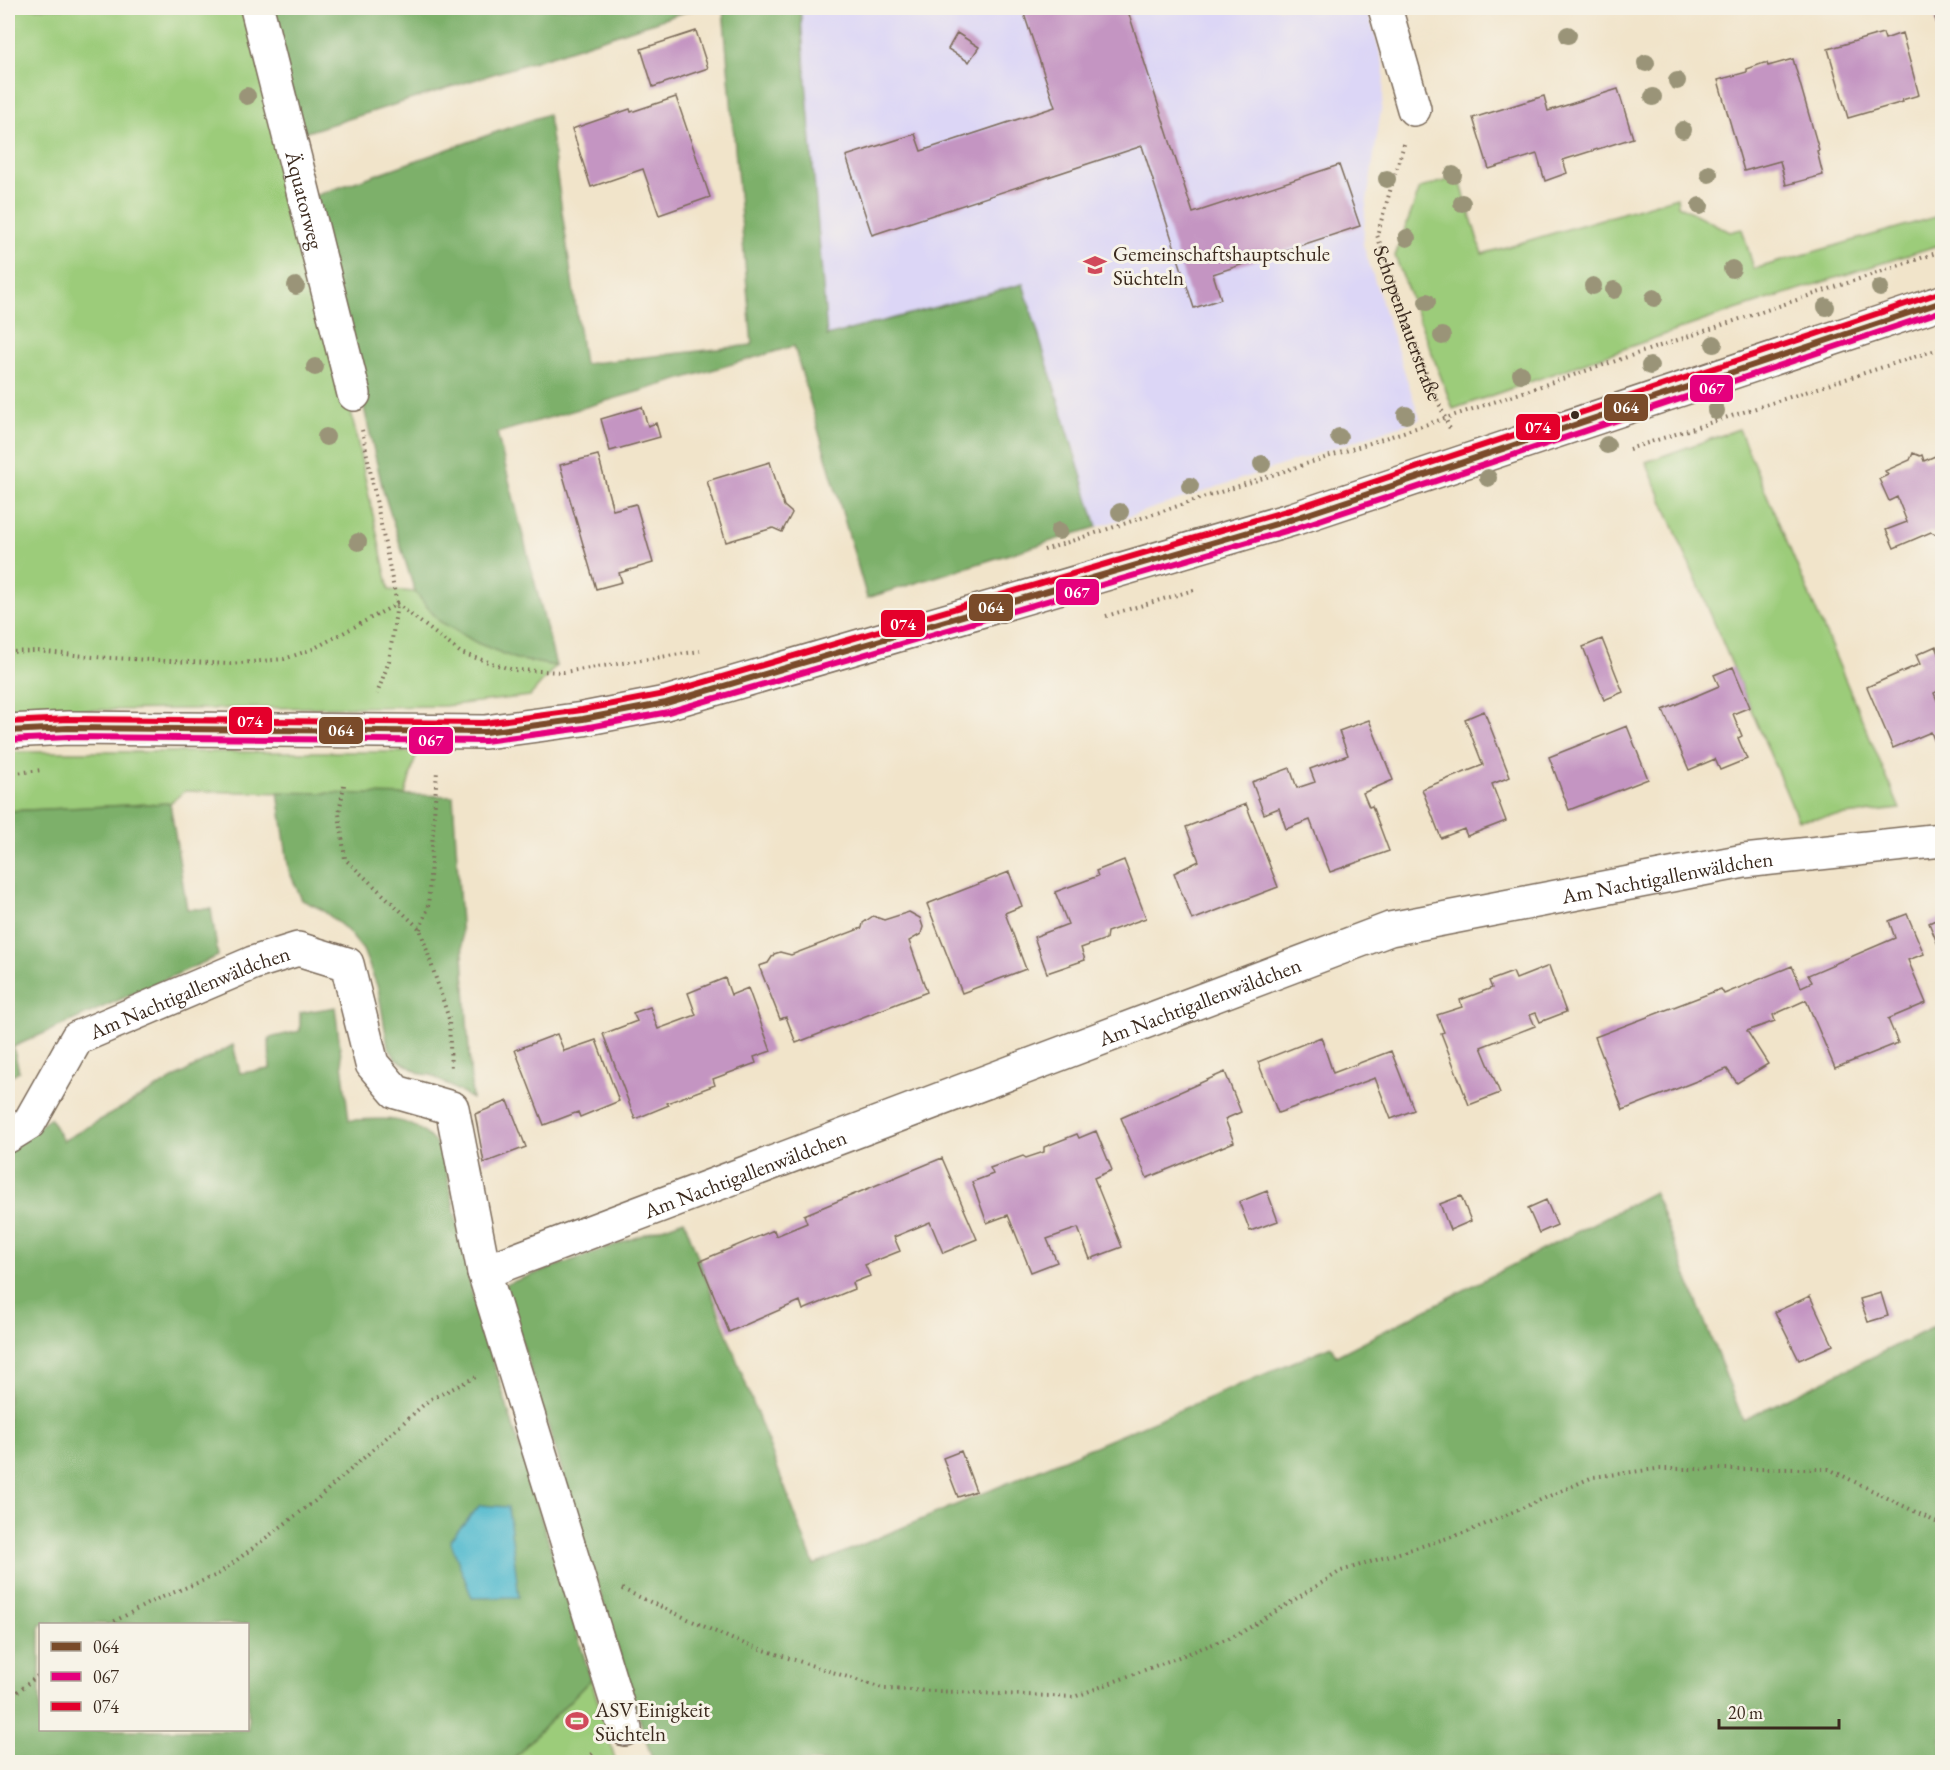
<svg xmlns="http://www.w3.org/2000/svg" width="1950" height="1770" viewBox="0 0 1950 1770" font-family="'EB Garamond',serif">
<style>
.built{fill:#dcd6f6}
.green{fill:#9ccc7a;stroke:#6c7b4c;stroke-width:1.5}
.forest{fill:#7db06a;stroke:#5c6d44;stroke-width:1.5;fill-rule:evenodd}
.water{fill:#50b9ce;stroke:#467276;stroke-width:1.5}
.building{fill:#c495c2}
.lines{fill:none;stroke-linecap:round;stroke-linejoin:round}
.street-casing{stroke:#7b6b5a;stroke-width:36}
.secondary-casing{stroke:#7b6b5a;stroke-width:36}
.path{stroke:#7b6b5a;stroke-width:4;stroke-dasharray:1.5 4.5;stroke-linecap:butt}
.street{stroke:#fff;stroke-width:33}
.secondary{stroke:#fff;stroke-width:33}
.bus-1-casing{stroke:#f7f3e8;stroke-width:10}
.bus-2-casing{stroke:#f7f3e8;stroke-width:10}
.bus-3-casing{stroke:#f7f3e8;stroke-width:10}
.bus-1{stroke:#7a4b2a;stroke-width:6}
.bus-2{stroke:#e5007d;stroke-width:6}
.bus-3{stroke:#e4002b;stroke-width:6}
.tree{fill:#9a9478}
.bus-dot{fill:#3b2a1e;stroke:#f7f3e8;stroke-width:2}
.labels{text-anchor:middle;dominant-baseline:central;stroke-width:6;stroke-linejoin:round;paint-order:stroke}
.street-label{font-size:21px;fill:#3b2a1e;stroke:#f7f3e8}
.poi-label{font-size:21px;fill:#3b2a1e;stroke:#f7f3e8;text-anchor:start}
.line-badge{stroke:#f7f3e8;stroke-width:2}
.badge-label{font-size:16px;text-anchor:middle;font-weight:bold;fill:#fff}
</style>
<rect width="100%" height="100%" fill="#f7f3e8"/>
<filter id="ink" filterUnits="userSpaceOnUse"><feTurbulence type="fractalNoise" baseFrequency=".0167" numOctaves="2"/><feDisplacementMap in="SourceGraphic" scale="12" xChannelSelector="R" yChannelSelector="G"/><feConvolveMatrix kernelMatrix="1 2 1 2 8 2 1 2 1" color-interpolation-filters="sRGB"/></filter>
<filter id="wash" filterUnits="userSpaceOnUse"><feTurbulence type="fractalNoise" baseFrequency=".008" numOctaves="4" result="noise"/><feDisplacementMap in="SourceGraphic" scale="24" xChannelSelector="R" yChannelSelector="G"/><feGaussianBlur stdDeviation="1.35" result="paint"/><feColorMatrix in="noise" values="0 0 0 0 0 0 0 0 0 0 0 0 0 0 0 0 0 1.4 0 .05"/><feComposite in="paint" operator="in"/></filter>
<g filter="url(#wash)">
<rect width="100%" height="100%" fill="#f1e4ca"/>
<path class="built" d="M800 8H1367L1384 67 1383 98 1365 213 1363 245 1420 419 1097 527 1023 284 827 336Z"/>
<path class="green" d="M8 8H248L347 393 389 590 415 592 439 621 516 659 556 666 530 696 444 706 8 711Z
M1459 177 1482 254 1677 197 1678 205 1730 232 1742 229 1754 269 1942 215V244L1726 313 1453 409 1395 256 1420 188Z
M1739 429 1900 809 1798 820 1646 462Z
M8 752H417L405 795 185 791 170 803 8 811Z
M591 1679 616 1762H510Z"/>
<path class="forest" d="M266 8H697L548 57 300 134Z
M723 8H800L827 336 1023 284 1097 527 867 598 794 346 497 433 556 666 516 659 477 643 439 621 415 592 383 490 315 196 548 114 584 364 752 345Z
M278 792 453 796 472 1099 431 1075 421 1074 396 1059 388 1046 378 988 363 950 346 929 321 909 302 900 289 871Z
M170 803 187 909H211L218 956 13 1047 19 1071 8 1078V811Z
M335 1007 349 1120C390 1119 414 1114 442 1151L472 1293 591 1679 510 1762H8V1152L50 1118 63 1141 233 1045 240 1073 270 1069 269 1038 300 1031V1013ZM40 1624H248V1730H40Z
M1654 1192 1743 1420 1942 1323V1762H653L504 1285 684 1220 814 1565 1331 1346 1336 1356Z"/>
<path class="water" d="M480 1505 508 1507 519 1597 472 1598 450 1540Z"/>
<g id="blocks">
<path class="building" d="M1022 8H1127L1193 213 1339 165 1360 226 1213 274 1221 299 1194 308 1142 146 872 235 846 156 915 134 921 151 1055 107Z
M1942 16V41L1935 18Z
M696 31 708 68 653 87 641 49Z
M957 33 979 47 969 62 948 49Z
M1883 33 1885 39 1902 33 1919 95 1902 100 1903 102 1848 118 1828 49Z
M1793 59 1819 150 1817 151 1823 175 1786 185 1780 161 1744 171 1718 80 1747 72V69L1764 63H1767L1768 66Z
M1618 89 1633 138 1563 160 1567 173 1545 181 1537 154 1489 169 1473 118 1544 96 1548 111Z
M676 97 710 197 659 215 643 169 591 187 572 129 630 109 631 112Z
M642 407 648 426 656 423 660 437 610 451 601 419Z
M1913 453 1920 456 1922 455 1924 461 1942 453V527L1938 535 1931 532 1894 548 1886 530 1907 522 1897 497 1889 501 1879 479 1888 475 1885 471 1910 460Z
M598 455 613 510 636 504 653 563 619 573 622 582 596 589 560 465Z
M770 462 784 506 792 513 782 532 773 528 726 542 707 481Z
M1602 639 1623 692 1604 700 1583 647Z
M1936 646 1942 661V689L1934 693 1942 712V739L1935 742 1931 732 1893 748 1867 687 1920 664 1916 655Z
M1733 667 1750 707 1733 714 1742 736 1738 738 1747 759 1720 770 1715 759 1689 770 1663 710 1719 686 1714 675Z
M1484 711 1510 777 1492 784 1506 821 1467 836 1464 829 1441 838 1422 789 1483 765 1465 719Z
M1369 720 1393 780 1363 793 1369 807 1372 806 1389 851 1330 872 1310 820 1286 829 1279 808 1264 814 1252 782 1290 768 1297 788 1315 782 1310 769 1348 755 1339 731Z
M1627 726 1648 779 1569 810 1549 757Z
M1246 804 1278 887 1192 920 1174 873 1199 861 1186 827Z
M1124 860 1146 918 1107 932 1106 939 1081 948 1085 960 1047 973 1034 937 1068 924 1055 892 1098 876 1096 871Z
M1009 872 1022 906 1005 913 1026 969 962 993 927 904Z
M909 912 920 918 923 927 921 934 909 941 927 992 796 1043 786 1017 780 1019 759 966 768 963 774 954 780 952 791 955 862 928 863 923 873 916 884 920Z
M1907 914 1924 954 1908 960 1926 1003 1888 1019 1898 1043 1835 1068 1806 1000 1773 1015 1775 1021 1747 1031 1768 1064 1737 1083 1727 1069 1623 1110 1595 1037 1721 989 1724 994 1792 966 1801 987 1812 982 1808 975 1895 938 1889 921Z
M1942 917V955L1929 923Z
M1549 966 1566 1012 1540 1022 1536 1013 1530 1015 1535 1026 1481 1047 1500 1093 1469 1105 1441 1033 1444 1032 1437 1015 1462 1007 1460 1000 1492 988 1489 981 1513 972 1516 979Z
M725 978 731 995 748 988 771 1051 754 1057 756 1063 713 1079 715 1085 667 1103 669 1105 635 1119 603 1034 637 1021 633 1013 650 1007 658 1029 696 1015 688 993Z
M557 1034 564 1051 596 1040 619 1101 580 1117 578 1112 544 1125 515 1050Z
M1321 1037 1333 1073 1391 1051 1414 1110 1391 1119 1375 1078 1278 1113 1258 1062Z
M1225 1072 1241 1112 1225 1119 1234 1142 1147 1178 1121 1118Z
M508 1101 526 1147 484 1163 475 1114Z
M1096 1131 1112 1170 1094 1178 1122 1247 1090 1259 1078 1228 1047 1239 1057 1262 1031 1272 1008 1215 987 1223 972 1182 993 1174 990 1168 1023 1156 1026 1158 1044 1152V1147L1077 1134 1079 1138Z
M942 1158 977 1239 943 1253 930 1222 894 1237 900 1251 865 1265 870 1276 852 1283 854 1289 803 1310 800 1301 729 1332 700 1261 774 1230 776 1236 807 1223 804 1215Z
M1267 1191 1278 1221 1250 1231 1239 1202Z
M1461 1196 1471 1221 1450 1230 1440 1204Z
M1546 1200 1557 1225 1539 1233 1528 1208Z
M1881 1293 1888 1316 1868 1322 1860 1299Z
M1810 1296 1833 1345 1799 1360 1775 1312Z
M961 1451 976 1491 958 1497 943 1458Z"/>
</g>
</g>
<g filter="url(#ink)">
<use href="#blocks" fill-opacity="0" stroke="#7b6b5a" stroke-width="1.5"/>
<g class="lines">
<g class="street-casing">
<g id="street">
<path id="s2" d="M257 8 354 394"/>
<path d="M1385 8 1414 109"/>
<path id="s3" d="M8 1136 29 1123 77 1038 253 963 298 949 347 964 372 1064 396 1092 452 1108 484 1272 625 1729"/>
<path id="s4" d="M484 1272 1390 929 1744 861 1942 840"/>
</g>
</g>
<g class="secondary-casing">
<path id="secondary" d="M8 731 68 728 485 732 583 719 666 703 1293 519 1942 302"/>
</g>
<g class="path">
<path id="s1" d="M1404 144 1377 235 1427 376 1450 429"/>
<path d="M362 430 397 604 389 661 377 694"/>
<path d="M1629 449 1942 348"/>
<path d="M1044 550 1446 418 1942 251"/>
<path d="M1106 616 1197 589"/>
<path d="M8 652 37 651 93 657 229 664 284 659 313 649 397 604 461 653 513 670 564 672 700 651"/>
<path d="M8 774 41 770"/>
<path d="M344 785 339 813 345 859 420 929 449 1019 451 1070"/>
<path d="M420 929 428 908 437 770"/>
<path d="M622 1589 736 1641 885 1689 1074 1697 1239 1634 1341 1571 1467 1532 1593 1477 1656 1469H1829L1942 1525"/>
<path d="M109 1624 155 1600 217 1575 315 1501 429 1400 478 1376"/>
<path d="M8 1699 40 1674"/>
<path d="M582 1762 595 1752"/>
</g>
<use href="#street" class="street"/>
<use href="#secondary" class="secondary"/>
<g class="bus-1-casing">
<path id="bus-1" d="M8 731 68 728 485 732 583 719 666 703 1293 519 1942 302"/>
</g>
<g class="bus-2-casing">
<path id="bus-2" d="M8 740 68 737 485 741 584 728 668 712 1296 528 1942 311"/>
</g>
<g class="bus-3-casing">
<path id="bus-3" d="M8 722 68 719 484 723 582 710 664 694 1290 510 1939 293"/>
</g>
<use href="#bus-1" class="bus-1"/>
<use href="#bus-2" class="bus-2"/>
<use href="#bus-3" class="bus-3"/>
</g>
<g class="tree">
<circle cx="1568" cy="35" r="9"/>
<circle cx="1646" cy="63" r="9"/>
<circle cx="1677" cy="81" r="9"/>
<circle cx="247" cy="96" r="9"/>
<circle cx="1653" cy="97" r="9"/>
<circle cx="1683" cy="130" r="9"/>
<circle cx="1709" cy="174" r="9"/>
<circle cx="1453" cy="175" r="9"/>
<circle cx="1387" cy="179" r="9"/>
<circle cx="1462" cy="203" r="9"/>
<circle cx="1700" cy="206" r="9"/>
<circle cx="1407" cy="238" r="9"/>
<circle cx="1732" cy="269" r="9"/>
<circle cx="296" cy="286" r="9"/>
<circle cx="1593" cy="286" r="9"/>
<circle cx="1880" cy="288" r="9"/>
<circle cx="1614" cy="290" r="9"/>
<circle cx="1654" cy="298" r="9"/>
<circle cx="1427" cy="302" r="9"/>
<circle cx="1826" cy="307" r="9"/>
<circle cx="1442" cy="336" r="9"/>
<circle cx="1714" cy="344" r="9"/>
<circle cx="1650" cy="366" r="9"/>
<circle cx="315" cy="367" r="9"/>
<circle cx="1521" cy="374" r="9"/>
<circle cx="1716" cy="411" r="9"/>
<circle cx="1406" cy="415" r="9"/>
<circle cx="326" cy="437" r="9"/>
<circle cx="1339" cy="437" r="9"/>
<circle cx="1607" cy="445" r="9"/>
<circle cx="1262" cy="464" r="9"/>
<circle cx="1488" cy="478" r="9"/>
<circle cx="1190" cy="486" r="9"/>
<circle cx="1120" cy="512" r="9"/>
<circle cx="1059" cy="531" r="9"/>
<circle cx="358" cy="542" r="9"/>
</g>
</g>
<defs>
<g id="school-bare" transform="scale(1.8)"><path d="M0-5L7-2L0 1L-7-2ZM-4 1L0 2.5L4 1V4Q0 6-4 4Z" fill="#d1495b" stroke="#f7f3e8" stroke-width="2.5" paint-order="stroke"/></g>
<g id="stadium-bare" transform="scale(1.8)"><path d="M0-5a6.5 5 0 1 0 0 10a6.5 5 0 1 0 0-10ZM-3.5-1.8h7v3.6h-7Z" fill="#d1495b" stroke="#f7f3e8" stroke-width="2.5" paint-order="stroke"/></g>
</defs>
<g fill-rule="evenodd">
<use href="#school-bare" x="1095" y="265"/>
<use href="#stadium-bare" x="577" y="1721"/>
</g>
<circle class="bus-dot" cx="1575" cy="415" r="5"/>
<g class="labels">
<g class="street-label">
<text stroke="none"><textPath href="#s2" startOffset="198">Äquatorweg</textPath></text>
<text stroke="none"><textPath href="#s1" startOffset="188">Schopenhauerstraße</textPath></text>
<text stroke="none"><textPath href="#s4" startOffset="1251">Am Nachtigallenwäldchen</textPath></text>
<text stroke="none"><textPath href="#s3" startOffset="244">Am Nachtigallenwäldchen</textPath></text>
<text stroke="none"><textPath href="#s4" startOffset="765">Am Nachtigallenwäldchen</textPath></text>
<text stroke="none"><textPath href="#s4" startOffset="279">Am Nachtigallenwäldchen</textPath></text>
</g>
<g class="poi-label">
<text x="1113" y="253">Gemeinschaftshauptschule<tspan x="1113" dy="24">Süchteln</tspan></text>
<text x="595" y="1709">ASV Einigkeit<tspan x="595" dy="24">Süchteln</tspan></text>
</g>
</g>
<g class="line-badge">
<rect x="1689" y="374" width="45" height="29" rx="6" fill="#e5007d"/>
<rect x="1603" y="393" width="46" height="29" rx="6" fill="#7a4b2a"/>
<rect x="1515" y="413" width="46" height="28" rx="6" fill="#e4002b"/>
<rect x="1055" y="578" width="45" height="28" rx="6" fill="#e5007d"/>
<rect x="968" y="593" width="46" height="29" rx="6" fill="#7a4b2a"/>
<rect x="880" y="609" width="46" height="29" rx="6" fill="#e4002b"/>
<rect x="228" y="706" width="45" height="29" rx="6" fill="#e4002b"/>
<rect x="318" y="716" width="46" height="29" rx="6" fill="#7a4b2a"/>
<rect x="408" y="726" width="46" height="29" rx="6" fill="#e5007d"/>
</g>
<g class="badge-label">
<text x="1712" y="394">067</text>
<text x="1626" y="413">064</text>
<text x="1538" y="433">074</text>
<text x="1077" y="598">067</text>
<text x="991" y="613">064</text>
<text x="903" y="630">074</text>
<text x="250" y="727">074</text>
<text x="341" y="736">064</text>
<text x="431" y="746">067</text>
</g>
<rect width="1950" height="1770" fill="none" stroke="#f7f3e8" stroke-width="30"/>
<rect x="39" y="1623" width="210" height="108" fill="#f7f3e8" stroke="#aca397" stroke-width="1.5"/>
<rect x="51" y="1642" width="30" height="9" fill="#7a4b2a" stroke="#aca397" stroke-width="1.5"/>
<text x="93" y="1653" font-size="18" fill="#3b2a1e">064</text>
<rect x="51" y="1672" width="30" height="9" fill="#e5007d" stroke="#aca397" stroke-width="1.5"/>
<text x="93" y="1683" font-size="18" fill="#3b2a1e">067</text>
<rect x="51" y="1702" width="30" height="9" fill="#e4002b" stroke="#aca397" stroke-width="1.5"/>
<text x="93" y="1713" font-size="18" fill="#3b2a1e">074</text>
<path d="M1719 1719v9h120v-9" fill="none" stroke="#3b2a1e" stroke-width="3"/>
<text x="1728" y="1719" font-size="18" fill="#3b2a1e" stroke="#f7f3e8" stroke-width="4.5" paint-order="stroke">20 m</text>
</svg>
